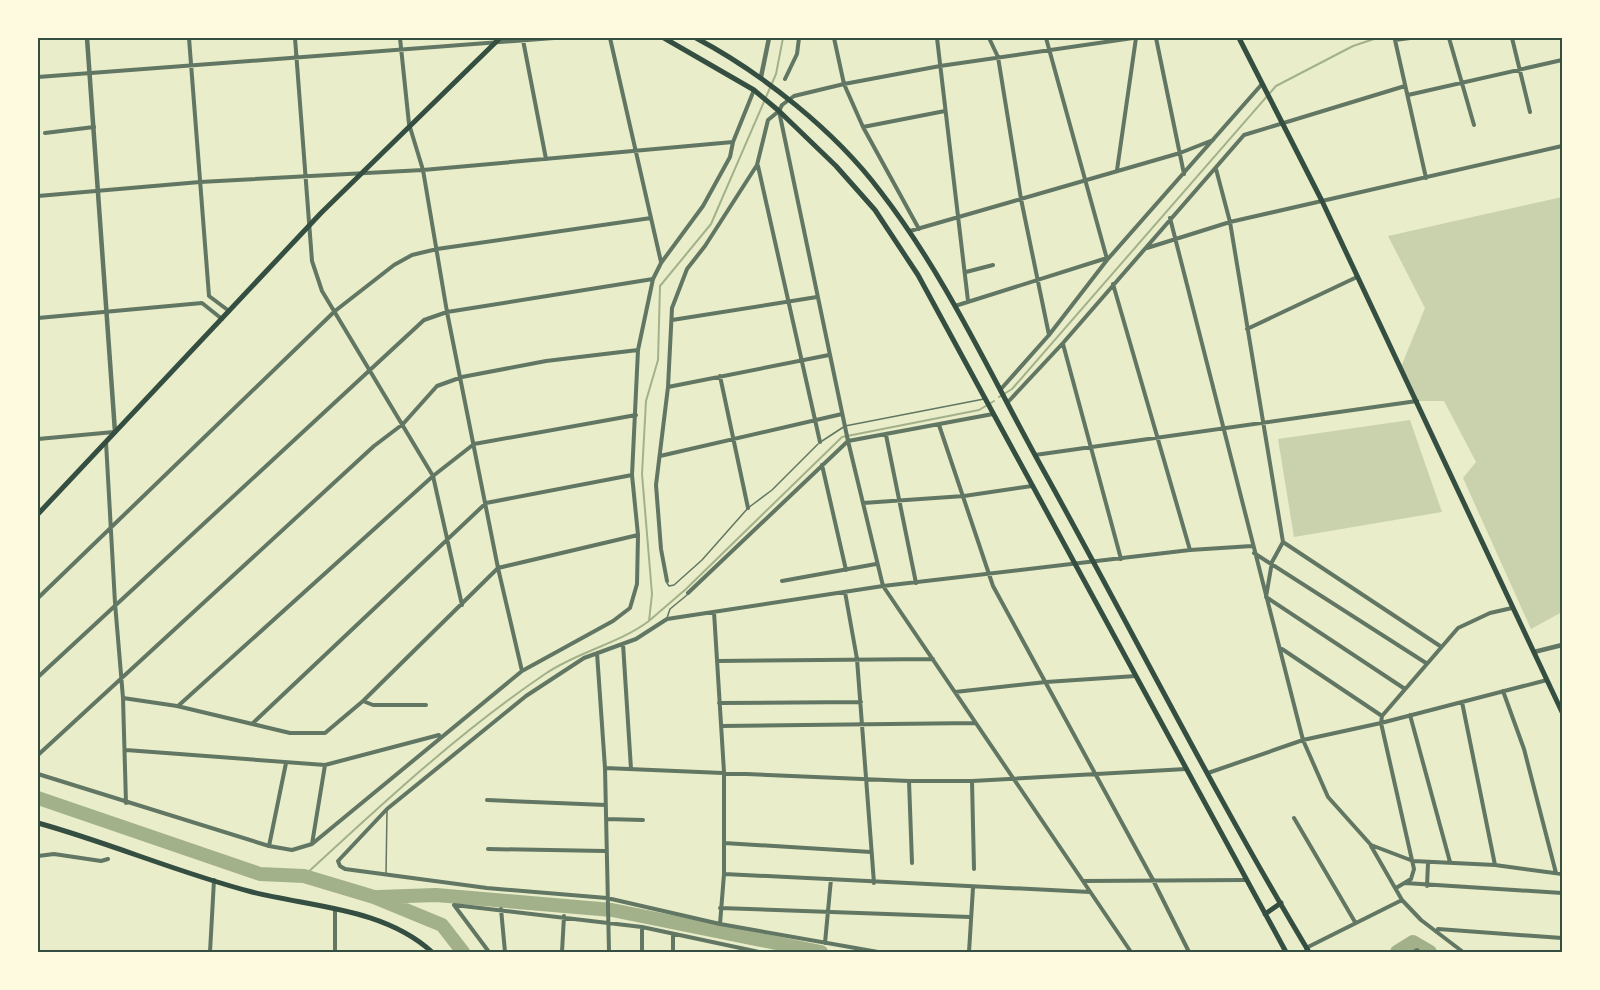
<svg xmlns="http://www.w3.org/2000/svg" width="1600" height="990" viewBox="0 0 1600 990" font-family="Manrope,sans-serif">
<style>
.green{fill:#cad2ad}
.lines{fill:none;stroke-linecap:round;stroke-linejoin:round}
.stream{stroke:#a3b18a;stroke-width:2}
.river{stroke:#a3b18a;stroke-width:14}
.service{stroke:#617663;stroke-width:1.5}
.minor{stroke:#617663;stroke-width:4}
.tertiary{stroke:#617663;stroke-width:4.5}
.secondary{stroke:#344e41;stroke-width:5}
.primary{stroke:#344e41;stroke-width:5}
.neatline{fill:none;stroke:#344e41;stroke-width:2}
</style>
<rect width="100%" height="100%" fill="#e9edc9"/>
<path class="green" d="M1562 197V612L1531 629 1463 478 1476 462 1444 401H1418L1401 367 1425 308 1388 236Z
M1410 420 1442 512 1294 537 1278 439Z"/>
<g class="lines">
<path class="stream" d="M999 397 1012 389 1276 86 1353 46 1377 38
M650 620 686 589 842 437 979 410 994 401
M304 876C381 805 458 733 545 674 577 652 618 644 649 621L652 594 642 474 646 401 658 360 660 286 711 224 776 74 783 38"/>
<path class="river" d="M38 798 260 874 304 876 374 897 442 925 463 952
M378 897 436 895 612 910 821 952
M1397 952 1413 942 1430 952"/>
<path class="service" d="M822 441 845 426 984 399
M667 583 669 586 674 585 702 560 748 508 772 490 818 444
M667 618 670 609 687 595
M386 875 387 810"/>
<path class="minor" d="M189 38 209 296 229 311
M295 38 312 261 322 291 433 476 462 605
M400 38 409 124 423 170 447 312 498 568 522 671
M610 38 661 262
M834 38 844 84 863 127 919 229
M937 38 968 301
M989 38 998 57 1021 199 1049 335
M1046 38 1107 259
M1156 38 1184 174
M1410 38 1395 40 1426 178
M1449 38 1474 125
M1512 38 1530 112
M523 40 546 159
M38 77 554 38
M785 79 797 54 799 38
M1408 95 1562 60
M863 127 945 111
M45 133 94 127
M758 166 820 442
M1216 169 1230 222 1283 542
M1117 170 1136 38
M38 196 200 182 423 170 733 142
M1170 218 1303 740 1328 797 1371 845 1413 861 1495 865 1562 874
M910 231 1180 153 1213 140
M1147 248 1230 222 1562 146
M966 272 993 265
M1113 284 1190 550
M955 306 1107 258
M38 318 202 303 222 319
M672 320 817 297
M1247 329 1357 277
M1063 344 1121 559
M720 376 748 508
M668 387 829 355
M1001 389 1049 335 1107 260 1262 84
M1008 402 1063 343 1244 135 1405 86
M939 425 993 586 1152 878 1189 952
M886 435 916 583
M38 439 114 432
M106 442 115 603 123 698 126 803
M1035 455 1417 401
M660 456 842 414
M822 465 846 570
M863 503 964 496 1032 486
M1283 542 1272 562 1266 597 1405 689
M1283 542 1440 646
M1254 553 1426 663
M667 581 661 549 656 485 668 387 672 308 687 269 705 246 757 165 768 120 779 111
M782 581 876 564
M845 592 857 659 874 883
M688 593 848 441 993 414
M38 598 335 311 394 265 412 255 437 249 651 218
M714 612 724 772V874L720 924
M623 644 631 769
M1282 649 1382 716
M597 653 605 768 609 952
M717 661 933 659
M38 677 424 320 447 312 653 279
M1503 691 1524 749 1556 873
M955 692 1046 682 1136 676
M123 698 177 706 290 733H325L363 701 498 568 638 535
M363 701 373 705H426
M1462 702 1495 865
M719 703 861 702
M178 706 433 476 474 444 636 415
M1410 715 1450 862
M253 723 486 503 632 475
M721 726 975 723
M126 750 325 765 439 735
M38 755 374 446 403 424 437 386 462 377 546 361 638 350
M605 768 909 781H972L1186 769
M1208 773 1303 740 1381 723 1547 680
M38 774 269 846 292 850 312 844 522 671 613 621 630 608 637 584 638 535 632 475 638 350 653 279 661 263 703 206 730 157 733 142 754 90
M909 781 912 863
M972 781 974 869
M487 800 606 805
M1294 818 1355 922
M606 819 643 820
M724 843 871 852
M312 844 325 765
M269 846 286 763
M1371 846 1402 900 1421 920 1463 952
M488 849 605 851
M38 856 54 854 101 861 108 859
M724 874 1090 892
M1084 881 1246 880
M1405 883 1562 893
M1427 886 1428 863
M1396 888 1411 879 1414 869 1381 723 1382 716 1458 628 1490 613 1512 608
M454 905 642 927 759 952
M454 905 489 952
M720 908 970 917
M501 909 505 952
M1438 929 1562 938
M673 935V952
M825 943 831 879
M1306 948 1402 900
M210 952 214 880
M335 952V909
M562 952 564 916
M642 952V927
M878 952 720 924 607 898 487 888 345 869 340 866 338 861 387 809 526 696 584 658 636 639 667 619 883 586 1190 550 1252 546
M969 952 973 888
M1131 952 883 586 848 441 779 111 782 105 794 96 844 84 940 66 1133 38
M1414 952 1417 950 1419 952"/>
<path class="tertiary" d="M87 38 115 432
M761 77 769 38
M1534 652 1562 645"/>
<path class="secondary" d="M664 38 754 90 779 111 836 166 875 210 918 275 1286 952
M696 38C762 73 835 131 880 191 946 276 990 374 1041 466 1131 628 1214 794 1309 952
M38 514 321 213 500 38
M38 823C110 843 179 873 252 892 312 907 384 908 432 952
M1265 914 1281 903"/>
<path class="primary" d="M1239 38 1322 201 1562 712"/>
</g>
<rect width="1600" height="990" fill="none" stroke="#fefae0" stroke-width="78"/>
<rect x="39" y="39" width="1522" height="912" class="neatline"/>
</svg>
